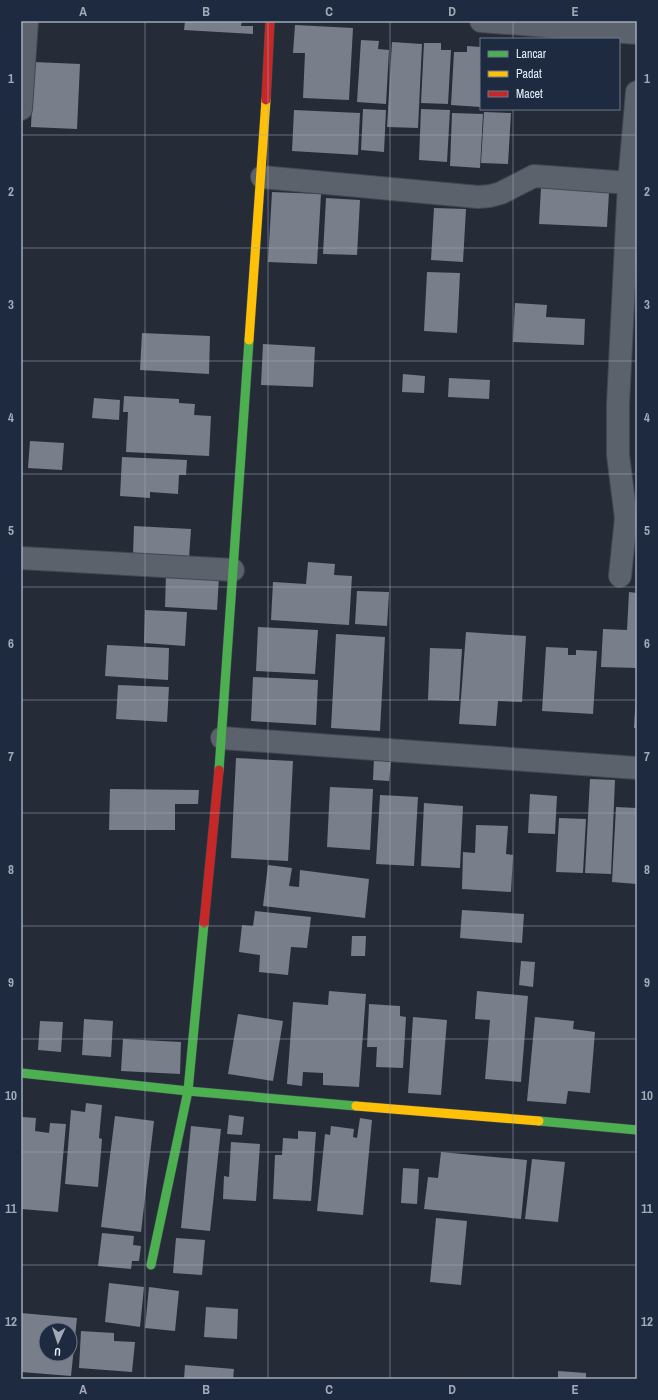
<svg xmlns="http://www.w3.org/2000/svg" width="658" height="1400" viewBox="0 0 658 1400" font-family="'Archivo Narrow',sans-serif">
<style>
.building{fill:#787e8a;fill-rule:evenodd}
.lines{fill:none;stroke-linecap:round;stroke-linejoin:round}
.street-casing{stroke:#424853;stroke-width:24}
.fast-casing{stroke:#424853;stroke-width:10}
.slow-casing{stroke:#424853;stroke-width:10}
.jam-casing{stroke:#424853;stroke-width:10}
.street{stroke:#5c626b;stroke-width:22}
.fast{stroke:#4caf50;stroke-width:9}
.slow{stroke:#ffc107;stroke-width:9}
.jam{stroke:#c62828;stroke-width:9}
.grid{fill:none;stroke:#a2aab8;stroke-width:1;stroke-opacity:0.55}
.neatline{fill:none;stroke:#a2aab8;stroke-width:1.5}
.grid-label{font-size:13px;text-anchor:middle;font-weight:bold;fill:#a2aab8}
</style>
<rect width="100%" height="100%" fill="#252c38"/>
<path class="building" d="M185 21H242L241 26H253V34L184 30Z
M295 25 353 28 349 100 303 98 305 53H293Z
M361 40 379 41 378 49 389 50 386 104 357 102Z
M392 42 422 44 418 128 387 127Z
M424 43H441V50H451L448 104 421 103Z
M467 46 481 47V107L451 105 454 52H467Z
M34 62 80 64 77 129 31 127Z
M363 109 386 110 384 152 361 150Z
M421 109 450 110 447 162 419 160Z
M294 110 360 113 358 155 292 151Z
M484 112 511 113 508 164 481 163Z
M452 113 483 114 480 168 450 166Z
M541 188 609 192 607 227 539 224Z
M272 192 321 194 317 264 268 262Z
M326 198 360 200 357 255 323 254Z
M434 208 466 209 463 262 431 260Z
M427 272 460 273 457 333 424 331Z
M515 303 547 305 546 317 585 319 584 345 513 342Z
M142 333 210 336 209 374 140 370Z
M263 344 315 347 313 387 261 385Z
M403 374 425 376 424 393 402 392Z
M449 378 490 380 489 399 448 397Z
M124 396 179 399V403L195 404 194 415 211 416 209 456 126 452 128 412H123Z
M94 398 120 400 119 420 92 418Z
M30 441 64 443 62 470 28 468Z
M122 457 187 460 186 475H179L178 494 150 492V498L120 496Z
M134 526 191 529 189 558 133 555Z
M308 562 335 564 334 575 352 576 349 625 271 620 273 582 306 584Z
M166 573 219 576 217 610 165 607Z
M357 591 389 592 387 626 355 624Z
M629 592 637 593V668L601 667 603 629 627 630Z
M145 610 187 612 185 646 144 643Z
M258 627 318 630 315 674 256 671Z
M466 632 526 636 522 702 498 701 496 726 459 724Z
M336 634 385 637 380 731 331 728Z
M107 645 169 648 168 680 105 676Z
M546 647 568 648V655H576V650L597 651 593 714 542 711Z
M430 648 462 649 459 701 428 700Z
M253 677 318 680 316 725 251 721Z
M118 685 169 687 167 722 116 719Z
M636 696H637V728H634Z
M236 758 293 761 288 861 231 858Z
M374 758 391 760 389 781 373 780Z
M590 779 615 780 611 874 585 873Z
M330 787 373 789 370 850 327 847Z
M110 789 199 790 198 804H175V830H109Z
M530 794 557 796 555 834 528 833Z
M380 795 418 797 414 866 376 864Z
M424 803 463 806 460 868 421 866Z
M616 807 637 808V884L612 882Z
M559 818 586 819 583 873 556 872Z
M476 825 508 826 506 854 513 855 511 892 462 889 463 852 475 853Z
M268 865 292 868 289 886 299 887 300 870 369 879 365 918 263 906Z
M462 910 524 914 522 943 460 938Z
M255 911 311 917 307 948 291 947 288 975 259 972 260 955 239 952 242 925 253 926Z
M352 936H366L365 956H351Z
M521 961 535 962 533 987 519 985Z
M329 991 366 994 359 1087 323 1085V1073L303 1072 302 1086 287 1084 293 1002 328 1005Z
M477 991 528 996 521 1082 485 1079 490 1020 475 1019Z
M369 1004 400 1006V1016L406 1017 403 1068 376 1067 377 1047H367Z
M238 1014 283 1021 273 1081 228 1074Z
M413 1017 447 1020 441 1095 408 1093Z
M535 1017 574 1021 573 1029 595 1032 590 1093 568 1091 566 1104 527 1101Z
M84 1019 113 1021 111 1057 82 1055Z
M40 1021 63 1022 61 1052 38 1050Z
M123 1039 181 1042 180 1074 121 1071Z
M86 1103 102 1105 99 1138 102 1139 98 1187 65 1184 71 1110 85 1112Z
M229 1115 244 1117 242 1135 227 1134Z
M115 1116 154 1121 141 1232 101 1227Z
M22 1117 36 1118 35 1131 49 1133 50 1123 66 1124 58 1212 21 1209Z
M360 1118 372 1120 363 1215 317 1211 325 1134 330 1135 331 1126 354 1129 353 1137 357 1138Z
M191 1126 221 1129 210 1231 181 1228Z
M298 1131 316 1132 311 1201 273 1199 275 1155H282L283 1138 298 1139Z
M231 1142 260 1144 256 1201 223 1199 224 1176 229 1177Z
M441 1152 527 1160 521 1219 424 1209 428 1177 438 1178Z
M532 1159 565 1162 558 1222 525 1219Z
M403 1168 419 1169 417 1204 401 1203Z
M436 1218 467 1221 461 1285 430 1282Z
M102 1233 134 1236 133 1245 141 1246 139 1261H132L131 1269 98 1266Z
M176 1238 205 1240 202 1275 173 1273Z
M109 1283 144 1287 140 1327 105 1322Z
M149 1287 179 1291 175 1331 145 1328Z
M206 1307 238 1309 237 1339 204 1337Z
M21 1313 77 1318 71 1376 21 1372ZM46 1330H70V1354H46Z
M81 1331 114 1333V1341L135 1342 132 1372 79 1368Z
M185 1365 234 1369 233 1379H184Z
M558 1371 586 1373V1379H558Z"/>
<g class="lines">
<g class="street-casing">
<path id="street" d="M481 21 637 33
M21 109 27 21
M262 177 478 197 490 196 501 193 534 176 629 183
M21 558 233 570
M620 576 626 518 618 455V404L629 183 637 92
M222 738 637 768"/>
</g>
<g class="fast-casing">
<path id="fast" d="M219 770 249 340
M21 1073 188 1091 356 1106
M539 1121 637 1130
M151 1265 188 1091 204 923"/>
</g>
<g class="slow-casing">
<path id="slow" d="M249 340 266 100
M356 1106 539 1121"/>
</g>
<g class="jam-casing">
<path id="jam" d="M266 100 270 21
M204 923 219 770"/>
</g>
<use href="#street" class="street"/>
<use href="#fast" class="fast"/>
<use href="#slow" class="slow"/>
<use href="#jam" class="jam"/>
</g>
<path class="grid" d="M145 21V1379M268 21V1379M390 21V1379M513 21V39M513 109V1379M21 135H637M21 248H637M21 361H637M21 474H637M21 587H637M21 700H637M21 813H637M21 926H637M21 1039H637M21 1152H637M21 1265H637"/>
<rect width="658" height="1400" fill="none" stroke="#1d2a40" stroke-width="44"/>
<rect x="480" y="38" width="140" height="72" fill="#1d2a40" stroke="#6d788c"/>
<rect x="488" y="51" width="20" height="6" fill="#4caf50" stroke="#6d788c"/>
<text x="516" y="58" font-size="12" fill="#e5eefd">Lancar</text>
<rect x="488" y="71" width="20" height="6" fill="#ffc107" stroke="#6d788c"/>
<text x="516" y="78" font-size="12" fill="#e5eefd">Padat</text>
<rect x="488" y="91" width="20" height="6" fill="#c62828" stroke="#6d788c"/>
<text x="516" y="98" font-size="12" fill="#e5eefd">Macet</text>
<g transform="translate(58 1342) rotate(183)"><circle r="19" fill="#1d2a40" stroke="#6d788c"/>
<path d="M0-3L7 15L0 10L-7 15Z" fill="#a2aab8"/>
<text y="-6" font-size="11" font-weight="bold" text-anchor="middle" fill="#e5eefd">U</text>
</g>
<rect x="22" y="22" width="614" height="1356" class="neatline"/>
<g class="grid-label">
<text x="83" y="16">A</text>
<text x="206" y="16">B</text>
<text x="329" y="16">C</text>
<text x="452" y="16">D</text>
<text x="575" y="16">E</text>
<text x="11" y="83">1</text>
<text x="647" y="83">1</text>
<text x="11" y="196">2</text>
<text x="647" y="196">2</text>
<text x="11" y="309">3</text>
<text x="647" y="309">3</text>
<text x="11" y="422">4</text>
<text x="647" y="422">4</text>
<text x="11" y="535">5</text>
<text x="647" y="535">5</text>
<text x="11" y="648">6</text>
<text x="647" y="648">6</text>
<text x="11" y="761">7</text>
<text x="647" y="761">7</text>
<text x="11" y="874">8</text>
<text x="647" y="874">8</text>
<text x="11" y="987">9</text>
<text x="647" y="987">9</text>
<text x="11" y="1100">10</text>
<text x="647" y="1100">10</text>
<text x="11" y="1213">11</text>
<text x="647" y="1213">11</text>
<text x="11" y="1326">12</text>
<text x="647" y="1326">12</text>
<text x="83" y="1394">A</text>
<text x="206" y="1394">B</text>
<text x="329" y="1394">C</text>
<text x="452" y="1394">D</text>
<text x="575" y="1394">E</text>
</g>
</svg>
